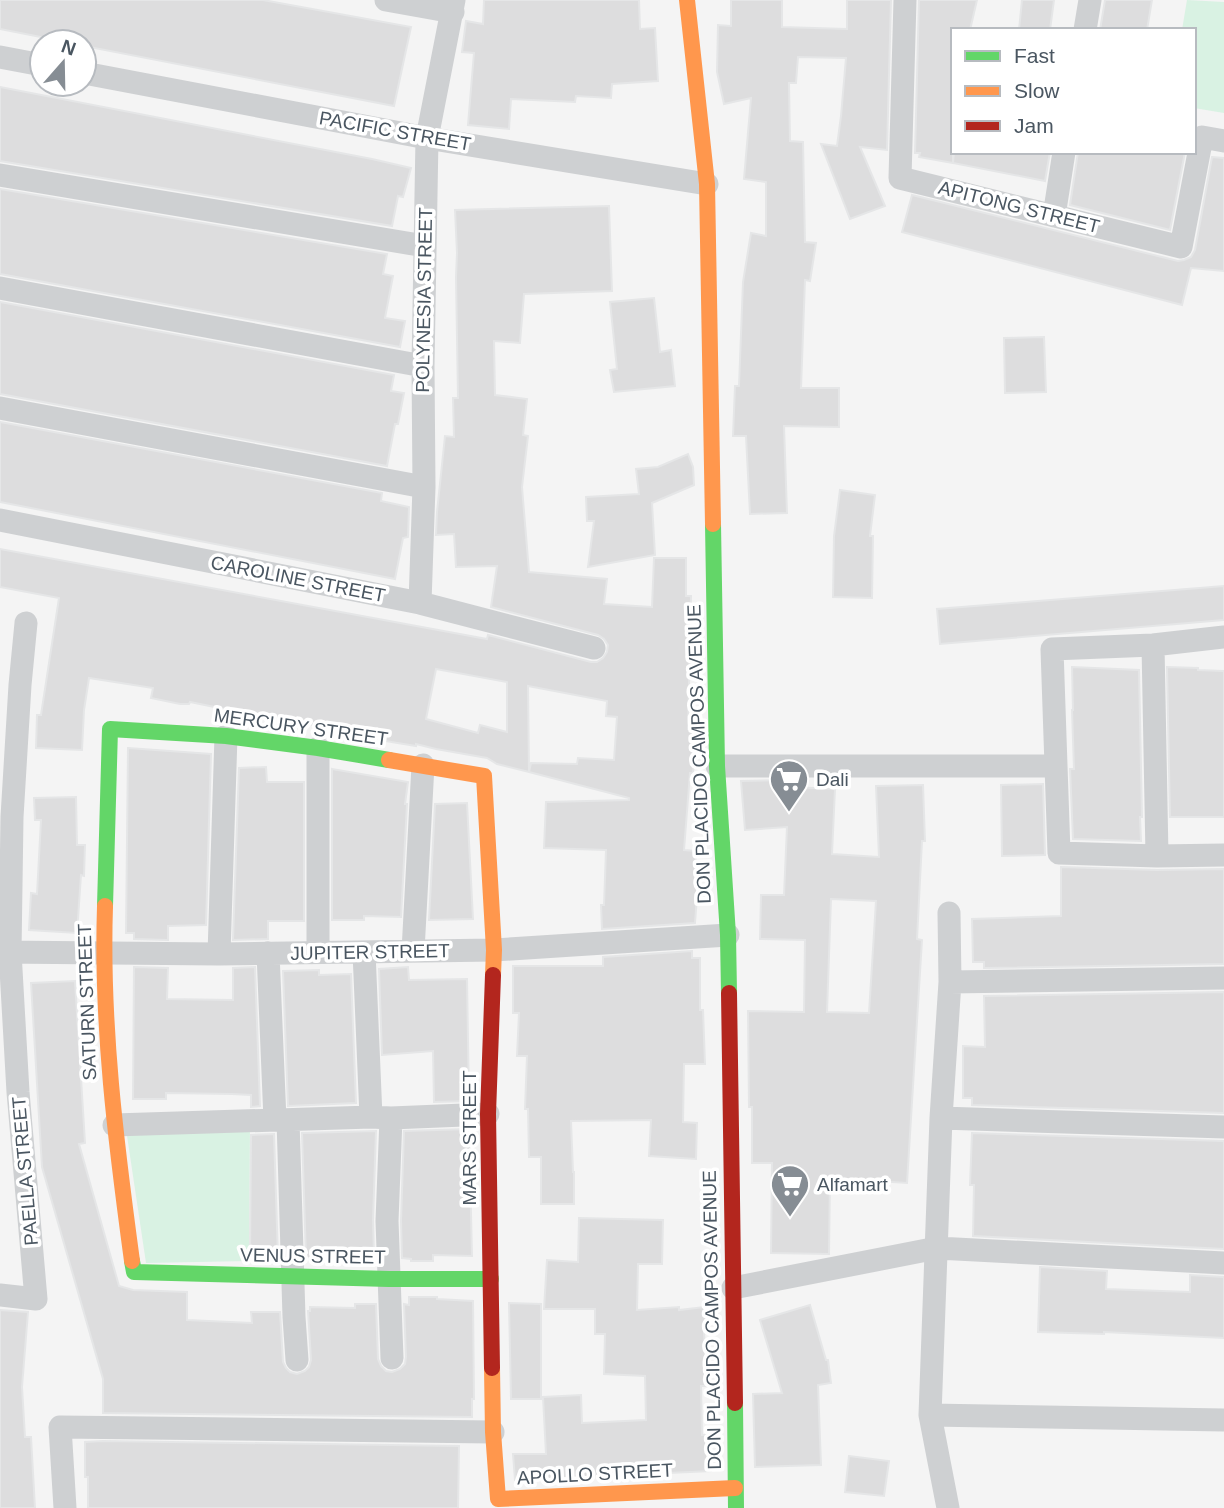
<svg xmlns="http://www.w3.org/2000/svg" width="1224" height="1508" viewBox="0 0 1224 1508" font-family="Arial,sans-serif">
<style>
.green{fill:#d9f2e3}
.building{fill:#ddddde;stroke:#e5e6e7;stroke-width:2;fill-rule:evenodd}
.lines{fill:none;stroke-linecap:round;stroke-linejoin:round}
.street{stroke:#ced0d2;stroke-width:23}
.fast{stroke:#63d668;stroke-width:16}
.slow{stroke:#ff974d;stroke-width:16}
.jam{stroke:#b3261e;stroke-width:16}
.labels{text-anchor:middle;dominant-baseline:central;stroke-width:7;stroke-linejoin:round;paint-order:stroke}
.street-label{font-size:19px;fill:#4a5661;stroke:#fff}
.poi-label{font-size:19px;fill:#4a5661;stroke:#fff;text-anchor:start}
</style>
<rect width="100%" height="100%" fill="#f4f4f4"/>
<path class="green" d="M1187 0 1224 2V113L1194 108V30H1182Z
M250 1125 249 1261 146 1263 126 1129Z"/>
<path class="building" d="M0 0H263L411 27 394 106 84 46V42H66L0 29Z
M484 0H639L640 29 655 28 658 81 612 84 611 98 576 96 575 102 511 99 509 129 468 125 474 53 462 52 466 21 483 24Z
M731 0H782V27L847 29V0H891L887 150 860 147 885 206 850 219 821 144 837 146 841 116 846 58 798 57 796 83H789L790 141 803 142 805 242 816 243 810 281 805 280 801 388H839V427L784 426 787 513 750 514 746 436H733L735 386H739L743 282 751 233 766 236V182L744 179 751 98 724 104 717 72 718 25 731 26Z
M919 0H977L970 30H953V163L919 157 920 153H915Z
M1022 0H1054L1050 30H1019Z
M1105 0H1152L1147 30H1100Z
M0 87 372 159 411 168 403 197 398 196 392 226 0 161Z
M954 152H1050L1045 181 953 163Z
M1078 152H1185L1170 230 1070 205Z
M1212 157 1224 158V271L1191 268 1182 305 902 232 912 195 1178 261 1184 260 1191 257 1195 250Z
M0 189 387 254 383 274 393 276 385 318 405 321 400 347 0 274Z
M609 206 612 291 524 294 520 343 494 341 495 395 527 399 523 435 528 436 522 487 529 572 607 579 604 604 652 607 654 558H686V596H691L688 729 696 730 693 773H690L684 850 696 851 695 883H698L695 923 602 929 601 905H604L606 850 544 848 546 802 629 800V798L529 772 531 763 577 764 578 758 614 760 617 717 606 716 607 701 528 686 529 772 497 764 487 758 436 749 416 744V746L373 739V737L229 708V710L190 702 189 704H180L151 698 153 688 89 678 84 710 82 750 36 748 37 715H41L59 598 0 587V549L487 639 488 635 591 662H597L603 658 607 652 608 645 604 639 598 635 491 607 497 566 456 567 454 534 436 535 437 512 445 436 454 437 453 398H458L456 277 457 253 455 210ZM436 669 507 682V732L480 725 478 733 426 719Z
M654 298 660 352 671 350 675 386 614 392 610 370 617 369 610 302Z
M0 302 394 375 391 391 404 393 398 424H395L387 466 0 394Z
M1044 337 1046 392 1005 393 1004 338Z
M0 422 382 493 381 501 409 507 408 537 403 538 395 579 0 502Z
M688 454 693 467 694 485 652 503 655 555 588 567 594 521H587L586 497 639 494 636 469 658 467Z
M840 490 875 495 870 536H873L872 598 833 597 834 536Z
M1224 586V620L940 644 937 609Z
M1072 667 1139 670 1142 817H1140L1141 841 1073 839 1070 769H1074L1072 710H1073Z
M1167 667 1198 668V670L1224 671V817H1170Z
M128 748 211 754 206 925 168 926V940L134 939V933H126Z
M266 767 267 782H304V921H268V939L233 940 239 768Z
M332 769 408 782 405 804H407L401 917 364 916V920H332Z
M791 780V787L835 789 832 854 879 857 876 786 923 785 925 841H922L917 939 922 940 907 1183 830 1178 829 1254 771 1253 772 1163H752V1107H749L748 1011 804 1012 805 940 760 939 761 895H784L787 827 745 830 741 781ZM831 899 876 901 869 1013 827 1012Z
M1043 784 1045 855 1002 856 1001 785Z
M76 797 77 845H85L84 876 81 875 77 933 29 930 31 893 37 894 41 820H35L34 798Z
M467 803 473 919 429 920 435 804Z
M1061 867 1157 870 1224 869V964L984 968V962H973L972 919 1061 916Z
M692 951V958H700V1010H703L705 1064H684L683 1122 697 1123 696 1159 649 1156 651 1120 571 1121 573 1172H574V1204H541V1157H529L528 1109H525L527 1056H517L519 1013H513V966H603V957Z
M134 967 168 968 167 999 233 1000V968L255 967 260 1106 251 1107V1095L232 1094 166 1093V1099H133Z
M408 967 409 980 467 979 469 1101 434 1102 433 1051 382 1055 379 969Z
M319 970V975L351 974 356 1103 288 1106 283 971Z
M75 981 85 1143 79 1144 119 1286 133 1290 187 1292V1320L252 1323 251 1312H280L283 1362 286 1368 290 1372 297 1374 305 1371 309 1367 311 1360 308 1311H310V1307L355 1308V1304H376L378 1359 381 1366 386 1371 392 1372 400 1369 405 1364 406 1357 404 1304 409 1305V1297H437V1299L473 1301 474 1399H472V1417L103 1413V1379L42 1167 31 983Z
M1224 992V1113L972 1105V1098H963V1046L985 1047 984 996Z
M469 1129 472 1256 433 1255V1261H411V1259L402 1258 401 1221 404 1131Z
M376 1131 373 1220 374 1257 342 1255V1259L306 1258 302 1133Z
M972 1133 1224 1141V1249L973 1236 974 1185H970Z
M274 1134 278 1258 250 1257 251 1135Z
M579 1218 663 1220 662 1264H638L637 1310 679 1307V1310L704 1307 708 1332H704L707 1386H701L702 1435H709L711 1471 515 1480 513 1454H546L543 1397 581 1395 582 1423 646 1420 645 1376 604 1374 605 1334H595V1309H544L547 1260 578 1262Z
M1040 1267 1107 1271 1106 1289 1190 1292V1275L1224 1277V1338L1104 1332V1334L1038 1332Z
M509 1303 541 1304V1399H511Z
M810 1305 826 1360H828L831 1383 818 1385 821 1465 755 1467 753 1394 782 1393 760 1320Z
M0 1310 28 1312 22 1387 25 1437H31L35 1508H0Z
M103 1441 459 1446 458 1508H88V1477H85V1442Z
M849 1456 889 1461 884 1496 845 1492Z"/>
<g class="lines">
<path class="street" d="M386 0 453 12
M905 0 900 178 1181 247 1202 137 1224 141
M1085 30 1090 0
M0 57 42 65
M84 73 427 138 707 184
M0 175 425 246
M1054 216 1064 152
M0 288 423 366
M0 408 424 487
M0 520 420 603 594 648
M420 603 424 487 423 366 427 138 454 0
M1224 637 1153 645 1052 649 1059 853 1157 856 1224 855
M1153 645 1157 856
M717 766H1056
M413 951 423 765
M0 952 219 954 494 950 728 935
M318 952V748
M364 952 371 1117
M268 953 275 1120
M219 954 226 736
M950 982 1224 978
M391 1118 387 1221 392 1358
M941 1118 1224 1127
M288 1120 294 1317 297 1360
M114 1125 371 1117 391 1118 488 1114
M733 1288 937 1248 1224 1263
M0 1295 36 1299 18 1092 10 952 12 817 20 685 26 623
M930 1415 1224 1420
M65 1508 60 1427 493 1432
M948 1508 930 1415 941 1118 950 982 949 913"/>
<path class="fast" d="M713 524 717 766 728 935 729 993
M105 906 110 729 226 736 318 748 389 760
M132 1261 134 1272 389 1279H491
M735 1403 736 1508"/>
<path class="slow" d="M687 0 707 184 713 524
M389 760 484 776 494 950 493 975
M105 906C101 1025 116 1143 132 1261
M492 1368 493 1432 498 1499 735 1488"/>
<path class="jam" d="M729 993 735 1403
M492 1368 488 1114 493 975"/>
</g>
<defs>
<g id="supermarket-pin" transform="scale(2.0125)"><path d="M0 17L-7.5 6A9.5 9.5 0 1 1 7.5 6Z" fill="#868d94" stroke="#fff"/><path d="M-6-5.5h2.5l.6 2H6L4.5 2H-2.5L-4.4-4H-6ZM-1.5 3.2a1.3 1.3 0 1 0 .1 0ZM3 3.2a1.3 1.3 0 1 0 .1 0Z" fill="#fff"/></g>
</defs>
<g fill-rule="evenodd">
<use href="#supermarket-pin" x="789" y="779"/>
<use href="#supermarket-pin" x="790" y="1184"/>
</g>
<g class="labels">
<g class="street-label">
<text transform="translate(395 131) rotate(10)">PACIFIC STREET</text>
<text transform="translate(1019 207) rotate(14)">APITONG STREET</text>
<text transform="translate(424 300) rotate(-89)">POLYNESIA STREET</text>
<text transform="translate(298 579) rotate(11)">CAROLINE STREET</text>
<text transform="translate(301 727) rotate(8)">MERCURY STREET</text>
<text transform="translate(699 754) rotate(-92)">DON PLACIDO CAMPOS AVENUE</text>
<text transform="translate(370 952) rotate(-1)">JUPITER STREET</text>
<text transform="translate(87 1002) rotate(-92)">SATURN STREET</text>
<text transform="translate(469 1138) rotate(-90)">MARS STREET</text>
<text transform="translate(25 1171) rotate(-95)">PAELLA STREET</text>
<text transform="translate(313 1256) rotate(1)">VENUS STREET</text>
<text transform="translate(712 1320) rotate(-91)">DON PLACIDO CAMPOS AVENUE</text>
<text transform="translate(595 1474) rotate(-3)">APOLLO STREET</text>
</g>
<g class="poi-label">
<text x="816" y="779">Dali</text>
<text x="817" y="1184">Alfamart</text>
</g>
</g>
<rect x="951" y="28" width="245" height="126" fill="#ffffff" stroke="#b7bbc0" stroke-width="2"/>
<rect x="965" y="51" width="35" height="10" fill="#63d668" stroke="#b7bbc0" stroke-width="2"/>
<text x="1014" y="63" font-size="21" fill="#4a5661">Fast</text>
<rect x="965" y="86" width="35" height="10" fill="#ff974d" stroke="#b7bbc0" stroke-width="2"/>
<text x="1014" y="98" font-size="21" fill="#4a5661">Slow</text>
<rect x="965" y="121" width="35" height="10" fill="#b3261e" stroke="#b7bbc0" stroke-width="2"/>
<text x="1014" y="133" font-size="21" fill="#4a5661">Jam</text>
<g transform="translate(63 63) rotate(20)"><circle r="33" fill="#ffffff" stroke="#b7bbc0" stroke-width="2"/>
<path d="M0-5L12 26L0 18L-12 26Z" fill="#868d94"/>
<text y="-10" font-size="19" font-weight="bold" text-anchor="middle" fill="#4a5661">N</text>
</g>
</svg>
